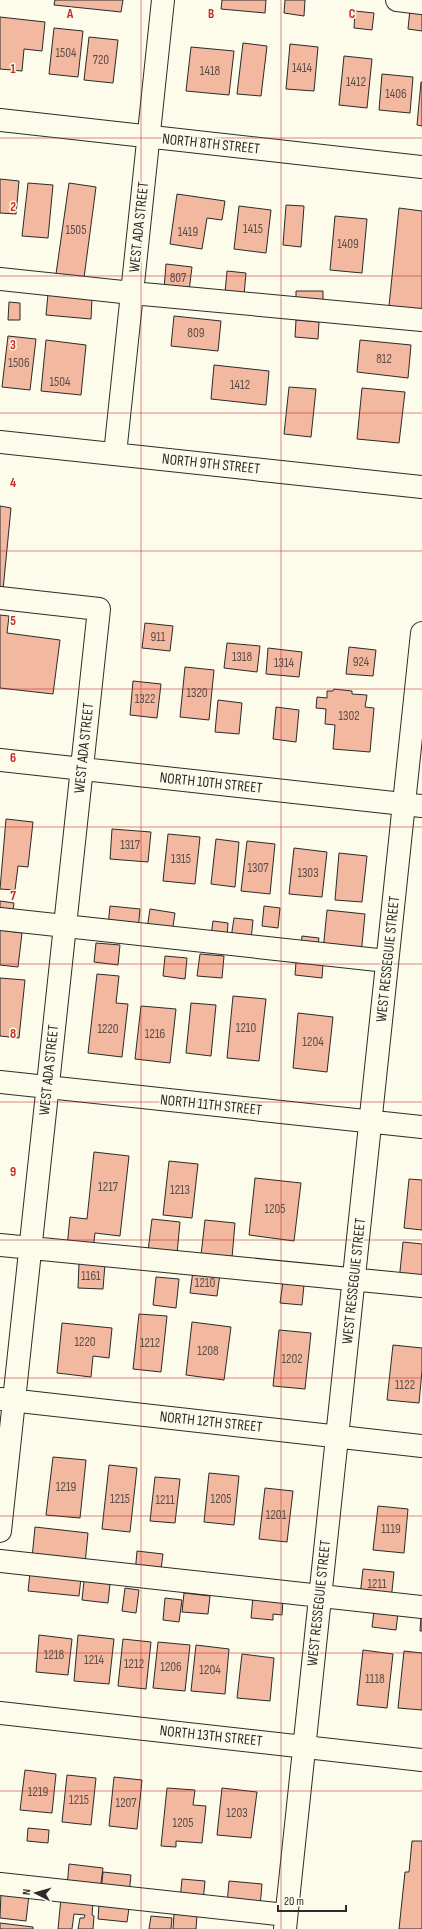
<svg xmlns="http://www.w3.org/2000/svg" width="422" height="1929" viewBox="0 0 422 1929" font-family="'Sofia Sans Condensed',sans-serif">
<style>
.building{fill:#f2b8a0;stroke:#2b2b2b}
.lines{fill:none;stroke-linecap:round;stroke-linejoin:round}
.minor-casing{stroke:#2b2b2b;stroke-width:24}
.minor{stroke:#fdfbea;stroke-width:22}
.grid{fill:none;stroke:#c62828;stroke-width:1;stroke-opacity:0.55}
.labels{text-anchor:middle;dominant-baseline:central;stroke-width:3;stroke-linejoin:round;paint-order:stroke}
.number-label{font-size:13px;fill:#5d4e48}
.street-label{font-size:15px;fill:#2b2b2b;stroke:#fdfbea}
.grid-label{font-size:13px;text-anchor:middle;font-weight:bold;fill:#c62828;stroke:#fdfbea;stroke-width:3;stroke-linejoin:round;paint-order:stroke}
</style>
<rect width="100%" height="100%" fill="#fdfbea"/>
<path class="building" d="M55 0H123L121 12 54 5Z
M222 0H266L265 13 221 9Z
M285 0H305L304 16 284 13Z
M410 9 422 10V31L408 29Z
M355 11 374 13 372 30 354 28Z
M0 17 45 22 42 51 24 49 22 71 0 69Z
M54 28 83 31 78 77 49 74Z
M89 37 118 40 113 83 84 80Z
M243 43 267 46 261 96 237 94Z
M290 44 318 47 314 91 286 89Z
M191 47 234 51 229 95 186 91Z
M344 56 372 59 367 108 339 105Z
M382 74 413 77 410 113 379 110Z
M421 82H422V126L417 125Z
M0 179 19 181 16 214 0 213Z
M28 183 53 185 48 238 22 236Z
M69 183 96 187 84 278 56 274Z
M177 194 225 201 222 220 207 218 202 249 170 244Z
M286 205 304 206 301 247 283 245Z
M239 206 271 210 266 253 234 249Z
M399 208 422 211V310L389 306Z
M335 216 367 219 362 273 330 270Z
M166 264 192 267 189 291 164 289Z
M227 271 246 273 244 295 225 293Z
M296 291H323V305H296Z
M48 294 92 298 91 319 46 315Z
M9 302 20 303V320H8Z
M174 316 221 321 218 351 171 346Z
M296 320 319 322 318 339 295 337Z
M8 336 36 339 30 390 2 387Z
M46 340 86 345 81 395 41 391Z
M360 340 411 345 408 378 357 372Z
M214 365 269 371 266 405 211 399Z
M289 387 316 389 311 437 284 434Z
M362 388 405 392 399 443 357 439Z
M0 506 11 508 3 590H0Z
M0 615 9 616 7 633 60 640 53 694 0 688Z
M145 623 173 626 170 651 142 648Z
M227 643 260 646 257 672 224 668Z
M349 647 376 650 373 676 346 674Z
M268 648 302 652 299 677 266 674Z
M185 667 214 670 209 720 180 717Z
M133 681 161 684 157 718 130 715Z
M334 689 352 691V694L367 695 365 707 374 708 370 752 333 749 335 725 325 724 326 709 316 708 317 697 327 698V691H333Z
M218 700 242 703 239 734 215 732Z
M276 707 299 710 296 742 273 739Z
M6 819 33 822 28 867 18 866 15 890 0 889Z
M112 829 151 832 148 862 110 859Z
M168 834 200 837 195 884 163 881Z
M216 839 239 842 235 887 211 884Z
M247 841 275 844 270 894 241 891Z
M294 848 327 852 322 897 289 894Z
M339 853 367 856 362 902 335 900Z
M0 901 14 903 12 917 0 915Z
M110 906 140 909 138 930 108 926Z
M264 906 280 908 278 928 262 926Z
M150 909 175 913 172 933 147 929Z
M327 910 365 914 361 955 323 951Z
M234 918 253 920 251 940 231 938Z
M213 921 228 923 227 937 211 936Z
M0 930 22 933 18 967 0 965Z
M302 936 319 938 317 949 301 946Z
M96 943 120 945 118 965 94 962Z
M200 954 224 956 222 978 197 976Z
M165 956 187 958 185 979 163 976Z
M296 962 323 964 322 978 295 975Z
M97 974 119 976 116 1003 128 1004 122 1057 88 1053Z
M0 978 25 980 19 1038 0 1036Z
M233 996 266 999 259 1061 227 1058Z
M191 1003 216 1005 211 1056 186 1053Z
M141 1006 176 1009 170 1063 135 1059Z
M298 1013 333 1017 327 1072 293 1068Z
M94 1152 129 1156 120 1236 95 1233 93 1250 67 1247 70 1217 87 1219Z
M169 1161 198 1164 192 1218 163 1215Z
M255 1178 301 1183 294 1241 249 1235Z
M409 1179 422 1180V1230L404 1228Z
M152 1219 180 1222 177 1254 148 1251Z
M205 1220 235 1223 232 1258 201 1255Z
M403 1242 422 1244V1283L399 1281Z
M79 1263 105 1264 103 1289 78 1288Z
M193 1271 220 1274 217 1296 190 1293Z
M156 1277 179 1279 176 1308 153 1305Z
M283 1282 304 1285 302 1305 280 1303Z
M139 1314 167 1316 161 1372 133 1369Z
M192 1322 231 1327 224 1380 186 1375Z
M62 1323 112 1328 109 1358 93 1356 91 1377 57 1373Z
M279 1330 311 1333 305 1389 273 1386Z
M393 1345 422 1348V1371L419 1403 387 1400Z
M53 1457 86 1460 80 1518 46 1515Z
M109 1465 137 1468 130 1532 102 1529Z
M209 1473 239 1476 234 1525 204 1522Z
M155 1477 180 1479 175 1523 150 1521Z
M265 1488 293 1491 287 1542 259 1539Z
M378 1506 408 1509 404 1553 373 1550Z
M35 1527 88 1533 85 1564 32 1558Z
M137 1551 163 1554 160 1577 135 1574Z
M363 1569 394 1572 391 1600 360 1596Z
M30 1573 81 1578 79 1596 28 1591Z
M84 1581 110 1584 108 1603 82 1600Z
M125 1588 139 1590 136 1613 122 1611Z
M184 1593 210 1596 208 1614 182 1612Z
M253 1597 283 1600 282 1615 273 1614V1620L251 1618Z
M165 1598 182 1600 179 1622 163 1620Z
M374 1611 398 1613 396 1630 372 1627Z
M421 1616H422V1631H420Z
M39 1635 72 1639 68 1675 36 1672Z
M78 1635 114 1639 109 1684 74 1681Z
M123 1639 151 1642 146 1689 118 1686Z
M158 1642 190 1645 185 1691 153 1688Z
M196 1645 229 1649 225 1694 191 1691Z
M363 1650 393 1654 387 1708 357 1705Z
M404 1651 422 1653V1710L398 1708Z
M242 1654 274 1658 270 1701 237 1698Z
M25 1770 56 1774 52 1813 20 1810Z
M67 1775 96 1778 91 1825 62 1822Z
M114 1777 142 1780 137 1829 109 1826Z
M167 1788 195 1790 193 1805 206 1806 202 1843 176 1841V1847L161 1846Z
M222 1788 257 1792 251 1838 217 1835Z
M28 1828 49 1830 48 1843 27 1841Z
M412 1841H422V1929H399L405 1872H409Z
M69 1864 103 1868 100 1891 67 1887Z
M103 1872 131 1875 129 1894 101 1891Z
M182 1879 205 1881 203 1902 180 1900Z
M229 1881 262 1884 260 1907 227 1904Z
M1 1892 29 1895 26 1921 0 1918Z
M61 1898 93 1902 92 1915 94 1916 93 1929H78L80 1918H84L85 1915 74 1914 72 1929H58Z
M99 1905 129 1908 127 1922 98 1919Z
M174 1914 197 1916 196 1929H173Z
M151 1916 172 1918 171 1929H149Z
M0 1923 33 1927V1929H0Z"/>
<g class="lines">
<g class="minor-casing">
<path id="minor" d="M397 0 422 3
M0 120 422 167
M0 279 132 293 422 320
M0 442 422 487
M115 454 163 0
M0 598 99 609 0 1531
M0 760 422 806
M0 919 387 961
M0 1082 422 1127
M0 1245 422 1286
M0 1399 422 1446
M0 1561 422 1607
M0 1713 422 1760
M0 1884 286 1915
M285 1929 422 633"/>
</g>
<use href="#minor" class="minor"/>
</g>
<path class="grid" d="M141 0V1929M281 0V1929M0 138H422M0 276H422M0 413H422M0 551H422M0 689H422M0 827H422M0 964H422M0 1102H422M0 1240H422M0 1378H422M0 1516H422M0 1653H422M0 1791H422"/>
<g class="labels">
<g class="number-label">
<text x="66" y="53">1504</text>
<text x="101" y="60">720</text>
<text x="302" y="68">1414</text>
<text x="210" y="71">1418</text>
<text x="356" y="82">1412</text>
<text x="396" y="94">1406</text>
<text x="253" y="229">1415</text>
<text x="76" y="230">1505</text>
<text x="188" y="232">1419</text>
<text x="348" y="244">1409</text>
<text x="178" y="278">807</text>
<text x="196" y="333">809</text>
<text x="384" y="359">812</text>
<text x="19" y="363">1506</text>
<text x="60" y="382">1504</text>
<text x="240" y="385">1412</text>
<text x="158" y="637">911</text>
<text x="242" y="657">1318</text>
<text x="361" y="662">924</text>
<text x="284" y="663">1314</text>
<text x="197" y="693">1320</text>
<text x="145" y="699">1322</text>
<text x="349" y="716">1302</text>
<text x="130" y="845">1317</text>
<text x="181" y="859">1315</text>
<text x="258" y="868">1307</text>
<text x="308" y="873">1303</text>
<text x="246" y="1028">1210</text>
<text x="108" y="1029">1220</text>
<text x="155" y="1034">1216</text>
<text x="313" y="1042">1204</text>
<text x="108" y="1187">1217</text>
<text x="180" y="1190">1213</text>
<text x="275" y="1209">1205</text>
<text x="91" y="1276">1161</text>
<text x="205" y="1283">1210</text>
<text x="85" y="1342">1220</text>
<text x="150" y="1343">1212</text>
<text x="208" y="1351">1208</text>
<text x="292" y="1359">1202</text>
<text x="405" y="1385">1122</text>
<text x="66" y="1487">1219</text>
<text x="120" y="1499">1215</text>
<text x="221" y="1499">1205</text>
<text x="165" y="1500">1211</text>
<text x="276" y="1515">1201</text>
<text x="391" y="1529">1119</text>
<text x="377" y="1584">1211</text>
<text x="54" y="1655">1218</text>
<text x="94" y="1660">1214</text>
<text x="134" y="1664">1212</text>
<text x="171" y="1667">1206</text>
<text x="210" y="1670">1204</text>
<text x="375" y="1679">1118</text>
<text x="38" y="1792">1219</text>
<text x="79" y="1800">1215</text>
<text x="126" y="1803">1207</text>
<text x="237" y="1813">1203</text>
<text x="183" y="1823">1205</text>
</g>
<g class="street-label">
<text transform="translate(211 144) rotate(6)">NORTH 8TH STREET</text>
<text transform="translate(139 227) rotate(-84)">WEST ADA STREET</text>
<text transform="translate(211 464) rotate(6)">NORTH 9TH STREET</text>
<text transform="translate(84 748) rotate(-84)">WEST ADA STREET</text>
<text transform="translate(211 783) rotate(6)">NORTH 10TH STREET</text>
<text transform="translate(388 959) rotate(-84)">WEST RESSEGUIE STREET</text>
<text transform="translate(49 1070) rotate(-84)">WEST ADA STREET</text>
<text transform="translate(211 1105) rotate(6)">NORTH 11TH STREET</text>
<text transform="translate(354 1281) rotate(-84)">WEST RESSEGUIE STREET</text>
<text transform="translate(211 1422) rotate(6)">NORTH 12TH STREET</text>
<text transform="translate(319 1603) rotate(-84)">WEST RESSEGUIE STREET</text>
<text transform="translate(211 1736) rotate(6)">NORTH 13TH STREET</text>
</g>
</g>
<g class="grid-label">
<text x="70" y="18">A</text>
<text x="211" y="18">B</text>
<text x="352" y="18">C</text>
<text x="13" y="73">1</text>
<text x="13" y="211">2</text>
<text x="13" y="349">3</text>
<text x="13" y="487">4</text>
<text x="13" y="625">5</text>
<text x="13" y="762">6</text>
<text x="13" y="900">7</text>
<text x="13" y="1038">8</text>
<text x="13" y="1176">9</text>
</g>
<g transform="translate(36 1893) rotate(276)" stroke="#fdfbea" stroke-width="3" paint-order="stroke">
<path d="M0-3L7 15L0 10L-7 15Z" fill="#2b2b2b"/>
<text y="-6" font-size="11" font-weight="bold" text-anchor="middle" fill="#2b2b2b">N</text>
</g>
<path d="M278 1905v6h68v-6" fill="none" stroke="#2b2b2b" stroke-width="2"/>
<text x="284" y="1905" font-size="12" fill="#2b2b2b" stroke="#fdfbea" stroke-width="3" paint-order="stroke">20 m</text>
</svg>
